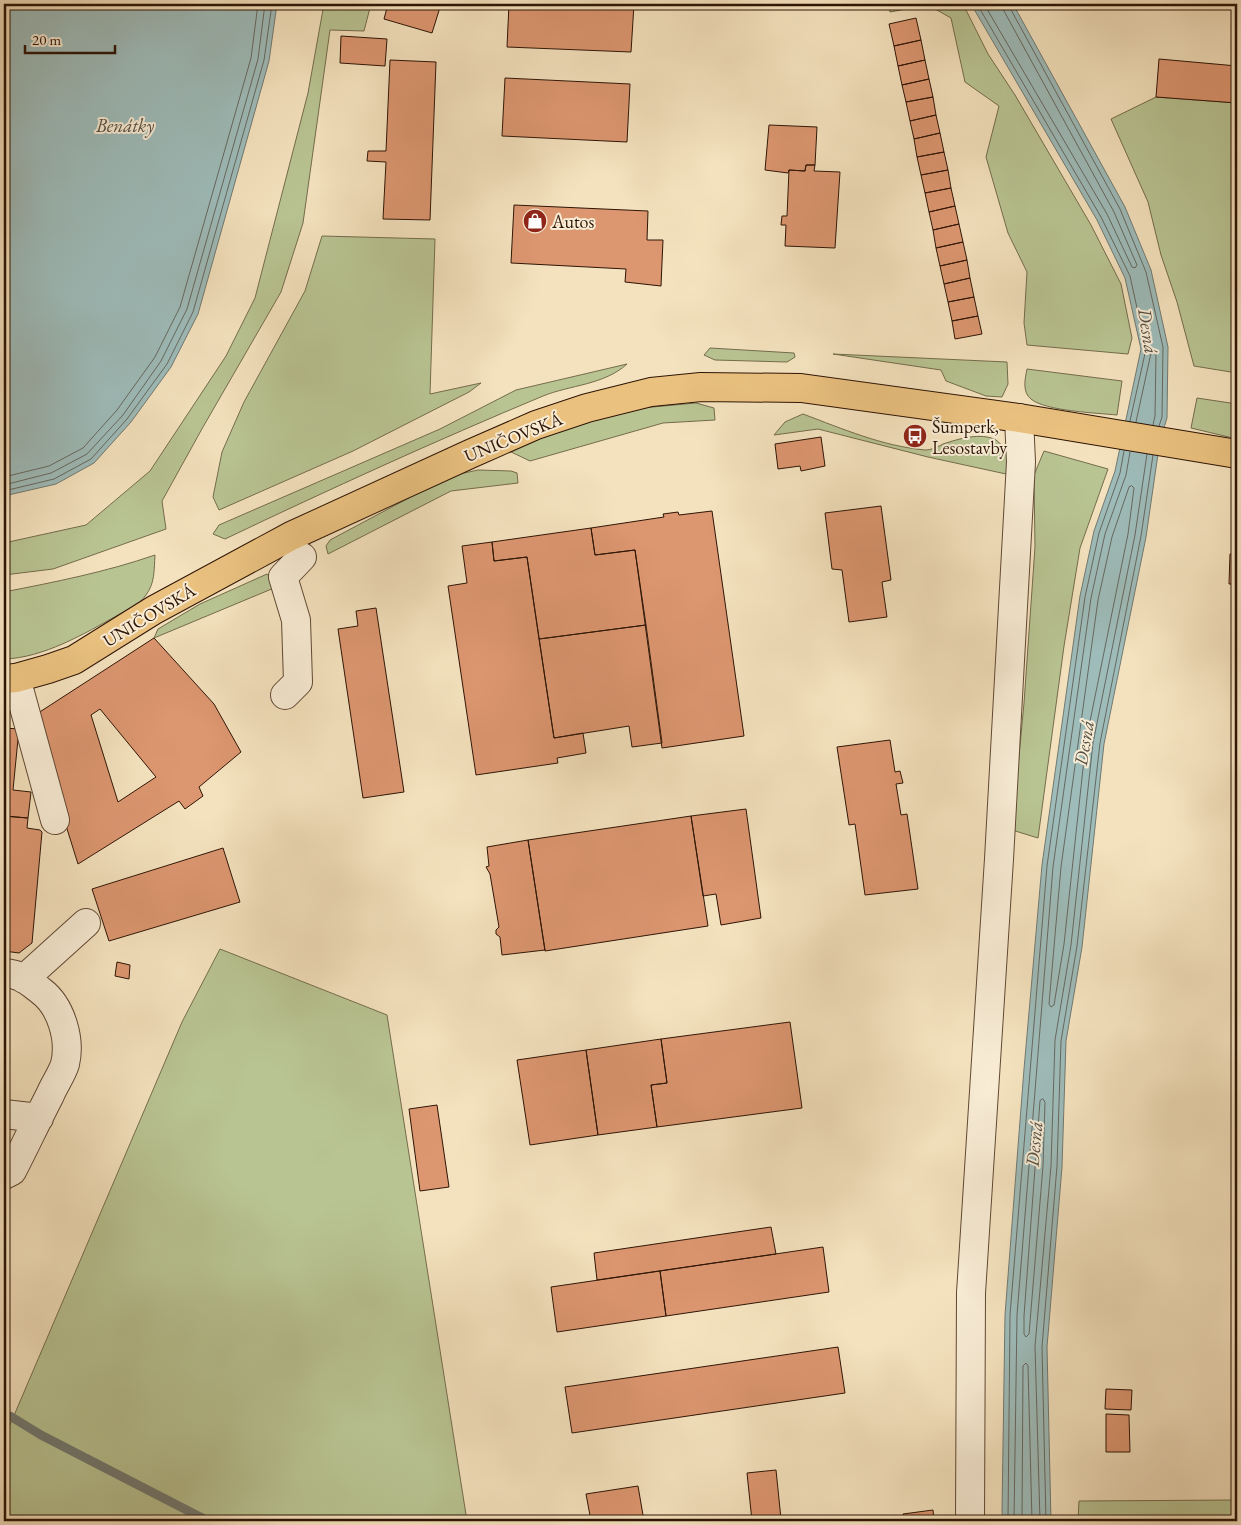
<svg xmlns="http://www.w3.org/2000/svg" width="1241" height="1525" viewBox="0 0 1241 1525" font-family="'EB Garamond',serif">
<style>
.green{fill:#b9c493;stroke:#746c4c}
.water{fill:#9ebcba;stroke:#717972}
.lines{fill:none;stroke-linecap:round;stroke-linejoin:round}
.shore{stroke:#666860;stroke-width:1}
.stream{stroke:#717972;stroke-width:9}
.building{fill:#dc9670;stroke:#2e1405;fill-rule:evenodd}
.minor-casing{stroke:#604833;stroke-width:30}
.major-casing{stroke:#2e1405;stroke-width:30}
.minor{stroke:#f8ecd5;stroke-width:28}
.major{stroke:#eac17f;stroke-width:28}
.labels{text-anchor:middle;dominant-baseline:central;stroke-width:4;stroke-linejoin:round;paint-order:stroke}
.poi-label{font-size:18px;fill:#2e1405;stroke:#f8ecd5;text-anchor:start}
.street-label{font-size:18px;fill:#2e1405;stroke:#f8ecd5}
.water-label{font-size:19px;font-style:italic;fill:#554f44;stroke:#f8ecd5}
</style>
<rect width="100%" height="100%" fill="#f4e2be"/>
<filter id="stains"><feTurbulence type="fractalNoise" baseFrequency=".004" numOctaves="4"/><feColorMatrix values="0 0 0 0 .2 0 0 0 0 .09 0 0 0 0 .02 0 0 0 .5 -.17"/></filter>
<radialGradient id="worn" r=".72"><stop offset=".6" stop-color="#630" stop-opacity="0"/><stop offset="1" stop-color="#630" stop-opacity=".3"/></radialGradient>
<path class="green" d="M324 4H371L364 31 330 30 303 223 281 292 203 427 162 501 166 529 53 569 4 575V543L86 525 150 471 226 356 255 298 308 93Z
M888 4H963L988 54 1015 95 1091 225 1121 284 1132 338 1128 354 1027 345 1024 323 1027 272 1008 233 986 157 999 106 965 82 951 18 928 5 890 12Z
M1156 97 1237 103V373L1194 366 1177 302 1161 255 1148 202 1111 119Z
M322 236 435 239 430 394 481 383 469 392 353 451 219 510 213 497 222 452 244 402 305 291Z
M710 348 794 353 795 357 787 362 715 360 704 355Z
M833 354 1007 362 1008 384 1002 397 986 396 946 381 941 370Z
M627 364C604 385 570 385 543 396 435 441 330 489 225 539L213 534 219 525 440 429 516 390Z
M1027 369 1122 381 1117 415C1097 413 1045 411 1031 399 1022 392 1025 379 1027 369Z
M1197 398 1237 404V439L1191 428Z
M696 403 714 408 715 420 663 423 530 461 507 450 552 430 631 409Z
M803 414C843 429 882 446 925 450 931 450 938 447 943 444 958 439 981 432 996 440 1005 446 1010 460 1012 470L1006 474 928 457 818 429 774 435 785 422Z
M1044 451 1108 469 1080 548 1064 646 1038 838 1012 830 1024 703 1035 547 1034 475Z
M478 470 511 471 517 473 518 483 451 491 328 554 326 546 330 540 450 476Z
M155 555C154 570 155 583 146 595 140 604 127 610 118 615 84 634 43 658 4 659V592C55 582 106 572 155 555Z
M267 574 273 581 274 588 154 638 158 629 200 604Z
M220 949 387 1015 467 1521H4V1439L182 1022Z
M1237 1500V1521H1078L1079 1501Z"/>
<path class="water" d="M4 4H277L269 61 198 314 171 367 131 422 94 463 56 484 4 496Z
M971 4H1013L1125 207 1151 270 1168 347 1167 418 1160 440 1146 537 1104 744 1082 947 1066 1041 1062 1167 1047 1347 1051 1521H1003L1002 1512 1005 1315 1024 1069 1042 865 1080 596 1094 531 1115 471 1141 349 1125 278 1097 220Z"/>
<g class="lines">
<path class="shore" d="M977 4 1101 217 1130 276 1146 349 1130 421
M984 4 1107 214 1132 267 1135 268 1137 265 1114 212 1004 11 1003 4
M1009 4 1010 8 1120 209 1146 272 1163 347 1162 417 1159 426
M1136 422 1151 353 1154 351 1156 354 1155 416 1153 425
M4 477 49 466 83 448 117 410 155 357 180 307 251 58 258 4
M4 485 51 473 87 454 123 415 161 361 187 309 258 59 265 4
M1132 486 1134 488 1128 534 1086 741 1064 944 1054 1005 1051 1007 1049 1004 1061 867 1098 600 1112 537 1129 487Z
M4 491 54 479 91 459 127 419 167 364 193 312 264 60 272 4
M1043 1099 1045 1102 1043 1166 1029 1334 1026 1337 1024 1334V1316L1040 1101Z
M1008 1521 1010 1315 1047 866 1085 597 1099 533 1120 473 1124 451
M1014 1521 1017 1315 1053 867 1091 598 1105 534 1126 475 1130 452
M1022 1521 1023 1366 1026 1363 1028 1366 1032 1521
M1040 1521 1035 1346 1051 1166 1055 1040 1071 945 1093 743 1135 535 1147 454
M1046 1521 1042 1347 1057 1166 1061 1041 1077 946 1100 743 1141 536 1153 455"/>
<path class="stream" d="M10 1416 41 1435 208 1521"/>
</g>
<path class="building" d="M388 4H441L432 33 384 19Z
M509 4H634L631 52 507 47Z
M916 18 921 40 894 46 889 24Z
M341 36 387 39 385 66 340 63Z
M921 40 925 60 898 66 894 46Z
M1159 59 1237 66V103L1156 97Z
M390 60 436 62 430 220 383 219 386 162 367 161 368 151H386Z
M925 60 929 79 902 85 898 66Z
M505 78 630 84 627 142 502 136Z
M929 79 933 97 906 102 902 85Z
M933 97 936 115 910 121 906 102Z
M936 115 940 133 914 139 910 121Z
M769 125 817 127 815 165H806L805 171 789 170 788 173 765 170Z
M940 133 944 152 917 157 914 139Z
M944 152 948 170 921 175 917 157Z
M806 165H815L814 171 840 172 835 248 785 246 786 225H781L782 216H787L789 170 805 171Z
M948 170 951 188 925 193 921 175Z
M951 188 955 206 929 212 925 193Z
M514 205 648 211 647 240H663L661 286 625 282 626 269 511 263Z
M955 206 959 224 933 230 929 212Z
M959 224 963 242 936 248 933 230Z
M963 242 967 260 940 266 936 248Z
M967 260 970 278 944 284 940 266Z
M970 278 974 297 948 302 944 284Z
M974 297 978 316 952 321 948 302Z
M978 316 982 334 955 339 952 321Z
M821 437 825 466 801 471 800 466 778 469 775 444Z
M881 506 891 580 882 582 887 617 849 622 842 570 832 569 825 513Z
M712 511 744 736 662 748 635 550 595 555 591 528 664 517 663 514 678 512 679 515Z
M591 528 595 555 635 550 646 625 539 639 527 557 494 561 492 542Z
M492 542 494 561 527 557 554 738 583 733 586 753 557 758 558 763 476 775 448 586 467 583 462 546Z
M1230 554H1237V584H1229Z
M376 608 404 792 363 798 338 629 358 626 356 611Z
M646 625 662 743 632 747 629 726 554 738 539 639Z
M154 638 214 704 241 752 199 787 203 796 185 809 179 801 78 864 32 717ZM100 709 156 777 118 802 91 715Z
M4 728 19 729 13 790 31 792 28 818 4 816Z
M890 740 895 772 900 771 903 783 896 784 901 815 907 814 918 889 865 895 855 824 849 825 837 747Z
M746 809 761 918 721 925 716 894 703 896 691 816Z
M4 816 28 818 27 828 40 830 42 832 32 943 19 953 4 951Z
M691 816 708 926 545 951 528 840Z
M528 840 545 950 502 955 500 937 496 934V930L499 927 490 874 486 867 489 866 487 847Z
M223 848 240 902 109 941 92 889Z
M117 962 130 965 129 979 115 976Z
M790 1022 802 1108 657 1127 651 1085 667 1083 661 1039Z
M661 1039 667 1083 651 1085 657 1127 598 1135 586 1050Z
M586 1050 598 1135 530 1145 517 1060Z
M437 1105 449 1187 420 1191 409 1109Z
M771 1227 776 1254 597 1280 594 1253Z
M823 1247 829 1292 666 1316 660 1271Z
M660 1271 666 1316 557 1332 551 1287Z
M838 1347 845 1393 572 1433 565 1387Z
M1106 1389 1132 1390 1131 1410 1105 1409Z
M1106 1414 1129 1415 1130 1452H1106Z
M776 1470 781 1519 752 1521 747 1473Z
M638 1486 644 1521H591L586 1494Z
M933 1510 934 1521H904L903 1514Z"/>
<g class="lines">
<g class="minor-casing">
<path id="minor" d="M16 678 55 820
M285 695 298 682 296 620 283 577 302 557
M4 973C21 974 28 981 41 991 61 1006 71 1039 65 1064 62 1074 54 1085 50 1095 37 1120 25 1146 12 1171L4 1175
M24 979 86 923
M4 1114 39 1118
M970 1521 971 1293 999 859 1021 462 1019 418"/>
</g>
<g class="major-casing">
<path id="major" d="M4 679 16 678 48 669 74 660 154 610 291 536 470 454 536 425 587 408 651 392 701 387 801 388 1019 418 1237 454"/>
</g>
<use href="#minor" class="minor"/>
<use href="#major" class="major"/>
</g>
<defs>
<g id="shop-disc" transform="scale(1.25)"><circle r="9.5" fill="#8f2418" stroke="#f8ecd5"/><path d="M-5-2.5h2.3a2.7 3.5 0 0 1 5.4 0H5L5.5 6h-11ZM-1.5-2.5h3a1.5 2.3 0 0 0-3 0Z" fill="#fff"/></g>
<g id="bus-disc" transform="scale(1.25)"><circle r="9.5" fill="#8f2418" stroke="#f8ecd5"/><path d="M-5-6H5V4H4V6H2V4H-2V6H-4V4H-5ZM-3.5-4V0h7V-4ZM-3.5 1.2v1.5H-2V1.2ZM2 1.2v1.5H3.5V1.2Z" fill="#fff"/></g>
</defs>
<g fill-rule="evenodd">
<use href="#shop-disc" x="535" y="221"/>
<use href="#bus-disc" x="915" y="436"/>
</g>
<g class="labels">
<g class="poi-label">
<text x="552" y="221">Autos</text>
<text x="932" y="426">Šumperk,<tspan x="932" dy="21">Lesostavby</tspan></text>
</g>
<g class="street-label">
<text transform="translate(513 437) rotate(-22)">UNIČOVSKÁ</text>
<text transform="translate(149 615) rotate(-31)">UNIČOVSKÁ</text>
</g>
<g class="water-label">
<text x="125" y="125">Benátky</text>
<text transform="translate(1148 331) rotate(81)">Desná</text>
<text transform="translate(1084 743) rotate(-81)">Desná</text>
<text transform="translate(1034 1144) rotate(-85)">Desná</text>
</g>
</g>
<rect width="1241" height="1525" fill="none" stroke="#f4e2be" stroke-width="20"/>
<rect x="5" y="5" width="1231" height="1515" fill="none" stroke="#2e1405" stroke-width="2.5"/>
<rect x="10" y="10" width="1221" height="1505" fill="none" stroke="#2e1405"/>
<path d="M25 45v8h90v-8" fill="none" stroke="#2e1405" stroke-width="2.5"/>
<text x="32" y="45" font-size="15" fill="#2e1405" stroke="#f8ecd5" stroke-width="4" paint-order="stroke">20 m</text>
<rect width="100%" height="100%" filter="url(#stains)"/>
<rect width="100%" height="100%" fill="url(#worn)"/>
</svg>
